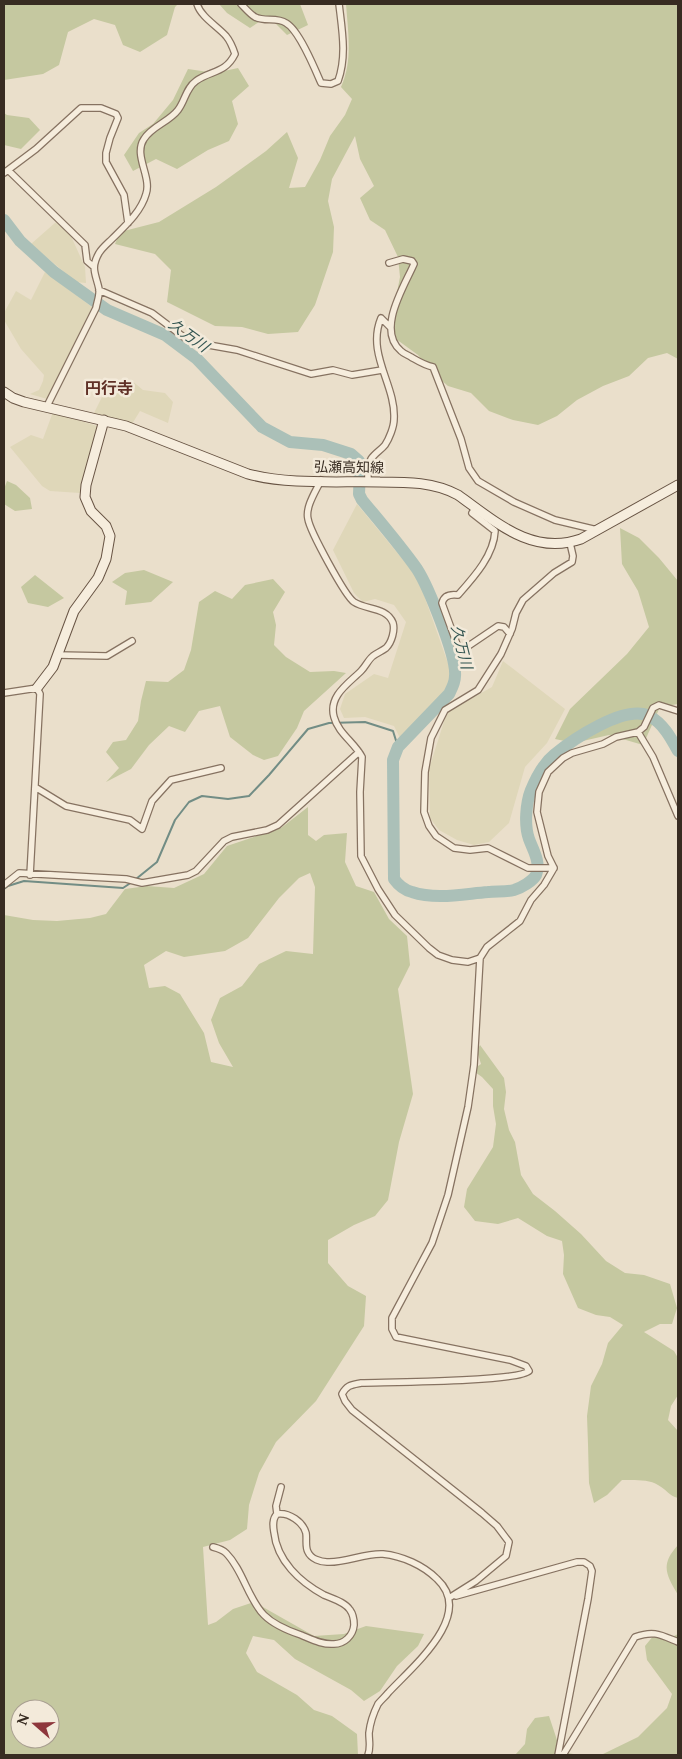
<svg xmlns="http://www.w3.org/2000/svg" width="682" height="1759" viewBox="0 0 682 1759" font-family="Lora,'Noto Sans JP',serif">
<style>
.farmland{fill:#dfd7b9}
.green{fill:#c5c8a0;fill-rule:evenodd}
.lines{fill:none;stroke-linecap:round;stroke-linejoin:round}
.stream{stroke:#728d85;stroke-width:2}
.river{stroke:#abc0b8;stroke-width:12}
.street-casing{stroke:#867261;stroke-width:8}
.secondary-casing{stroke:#685444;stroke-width:11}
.street{stroke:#f6eddd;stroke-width:5.5}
.secondary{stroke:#f6eddd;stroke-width:9}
.labels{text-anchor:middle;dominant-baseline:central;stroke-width:5;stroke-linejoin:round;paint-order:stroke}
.street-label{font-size:14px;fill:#382c22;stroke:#f3eada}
.water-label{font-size:15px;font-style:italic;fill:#345652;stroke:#f3eada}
.quarter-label{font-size:16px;font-weight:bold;fill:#603026;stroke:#f3eada}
</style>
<rect width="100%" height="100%" fill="#eadfcb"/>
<path class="farmland" d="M56 222 70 234 85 267 86 283 76 282 31 244Z
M45 272 92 307 47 399 30 394 39 390 43 381 44 375 21 349 4 320V313L16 291 31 300Z
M131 380 143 390 165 393 173 402 168 423 140 411 132 424 94 413 104 393Z
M53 412 97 426 81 484 80 493 50 491 42 486 10 447 31 435 43 439Z
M357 504 418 578 451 672 447 688 401 740 394 726 365 717 344 718 340 709 345 694 374 674 388 678 406 622 394 605 375 599 363 602 354 593 333 550Z
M503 661 565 709 547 743 525 767 509 823 489 842 474 845 457 840 439 830 430 818 429 769 447 712 492 687Z"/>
<path class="green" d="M4 4H178L175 7 167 35 140 52 123 45 115 25 94 19 68 32 59 65 43 74 4 80Z
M219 4H300L308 25 287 35 268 16 250 28 227 13Z
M346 4H678V359L667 353 648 358 629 376 603 386 577 400 557 416 538 425 513 420 489 411 471 393 448 386 434 374 418 355 396 339 392 318 400 277 398 257 385 230 370 220 360 198 374 186 360 159 355 136 332 179 328 201 334 227 333 252 315 305 298 332 268 334 242 327 215 326 167 302 171 270 155 254 115 244 120 232 159 222 216 187 266 151 287 132 298 158 289 188 305 187 320 160 330 136 345 115 352 99 341 87C353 61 348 32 346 4Z
M238 68 249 86 232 101 238 124 229 141 208 150 177 169 156 159 133 171 124 155 139 133 153 124 173 100 188 69 215 73Z
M4 113 7 115 29 118 40 130 21 149 4 145Z
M7 481 16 485 30 498 32 509 15 511 4 504V489Z
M620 528 639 538 659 558 678 581V704L660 707 643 745 609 735 574 743 555 739 570 709 627 654 649 627 638 591 622 564Z
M144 570 173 582 151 602 125 605 127 591 112 582 125 573Z
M35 575 64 598 48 607 28 603 21 587Z
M273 579 285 592 273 612 276 625 274 645 286 657 310 672 334 671 346 673 304 711 297 728 278 756 264 760 253 755 230 737 220 706 199 711 185 732 169 726 149 745 131 769 106 782 119 768 106 752 113 742 126 740 138 721 141 701 146 681 168 682 184 670 191 650 199 602 215 591 232 599 245 585Z
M308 807V835L316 841 324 835 347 833 345 862 356 886 374 892 389 919 407 936 410 965 398 989 413 1094 399 1142 388 1200 375 1216 354 1225 328 1240V1263L348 1286 366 1296 364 1326 316 1401 276 1442 259 1473 249 1505 247 1529 230 1540 203 1547 208 1625 216 1622 233 1609 254 1602 314 1636 344 1634 366 1626 424 1634 418 1646 397 1666 380 1691 364 1701 351 1690 295 1659 274 1640 253 1636 246 1653 257 1672 297 1695 314 1710 332 1716 357 1734 358 1755H4V915L33 920 57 921 90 918 106 914 125 889 147 886 174 888 204 874 227 846 281 828ZM310 873 315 887 313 954 286 951 259 964 242 986 220 998 211 1020 219 1043 233 1067 211 1062 204 1033 180 994 165 986 149 988 144 965 166 951 184 957 225 951 248 938 279 898 299 878ZM20 1709H50V1739H20Z
M480 1045 504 1078 506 1092 504 1109 509 1130 515 1142 521 1175 533 1194 555 1211 581 1234 606 1261 625 1273 644 1275 670 1284 677 1308 672 1324H660L644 1332 674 1351 678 1358V1395L671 1406 668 1420 678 1431V1498C669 1496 666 1489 658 1485 649 1479 633 1480 622 1480L607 1495 594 1503 589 1483 588 1444 587 1416 591 1386 602 1364 608 1343 623 1325 610 1317 596 1315 578 1308 563 1274 564 1255 562 1241 547 1236 518 1218 498 1224 475 1221 464 1207 467 1189 493 1147 496 1124 493 1106V1089L482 1077 472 1070 481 1064 477 1051Z
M678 1545V1595C666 1574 660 1565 678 1545Z
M678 1634V1755H601L638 1737 667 1708 672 1694 647 1660 645 1646 654 1635 668 1639Z
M549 1716 558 1743 567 1753 580 1755H515L525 1744 527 1729 535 1718Z"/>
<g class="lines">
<path class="stream" d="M136 879 157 862 175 820 189 802 202 796 228 799 249 796 269 775 308 729 329 723 365 722 393 731 398 747
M4 889 8 886 24 881 123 888 132 882"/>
<path class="river" d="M4 220 20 241 54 272 107 310 165 335 197 359 262 427 290 442 323 445 351 454 359 461 360 469 359 494 362 500C381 523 400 545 417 569 428 586 457 657 455 676 455 683 452 688 449 694L398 747 393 760 394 879C399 886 404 890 412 892 436 900 463 894 488 892 496 891 506 892 514 890 521 888 533 881 536 875 541 862 533 850 529 839 524 825 526 803 531 790 536 778 544 763 554 755 572 740 625 704 649 716 663 723 671 738 678 751"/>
<g class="street-casing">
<path id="street" d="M241 4C245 8 250 14 255 17 264 22 277 17 286 23 299 30 315 69 321 83L331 84 338 81C347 56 342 30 339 4
M9 171 85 245 87 261 94 267
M4 173 36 149 81 108H101L116 114 118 118 110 138 106 153V162L124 195 128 223
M389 263 403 259 412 261 414 264C404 287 376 330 401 351 404 354 408 355 411 357 418 361 424 365 433 367L461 439 469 468 478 481 514 502 555 520 597 530
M99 290 152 313 185 338 203 344 237 350 311 374 333 370 352 375 382 370
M46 408 96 308C97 302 100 295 99 289 96 274 90 269 99 253 102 248 108 243 112 239 125 226 141 212 146 194 152 177 133 155 144 139 152 126 169 122 178 110 185 101 186 88 196 81 211 70 225 74 235 54 233 48 231 42 226 36 217 26 201 17 197 4
M321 480C316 491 305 507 308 519 310 531 345 596 354 602 366 610 387 607 393 623 395 630 392 642 386 648 382 651 377 653 373 656 368 660 366 666 361 671 349 683 328 696 334 717 338 733 355 743 362 757L360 792 361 856 378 889 395 915 429 948 438 955 452 960 468 962 480 958
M368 481C368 474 367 466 371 459 375 453 381 450 385 445 389 439 394 427 394 419 396 385 366 354 381 318L390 327
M476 507 472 513 495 531C494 555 474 577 458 595 451 594 444 595 442 603L443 606 458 647 460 649H464L498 626 504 627 510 634
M58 655 107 656 132 641
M4 693 37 688 40 694 30 875
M638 732 653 757 678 816
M35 787 66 806 130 820 142 829 152 801 171 780 221 768
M554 868H528L488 848 470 850 454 848 436 836 429 826 424 812 425 772 431 738 445 710 478 690 501 654 512 629 516 613 523 600 554 573 572 562 573 556 570 543
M4 885 19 873 126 879 142 883 188 875 196 871 224 841 232 837 267 830 278 825 359 752
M277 1514C289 1512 303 1522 306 1533 307 1539 305 1547 308 1552 311 1559 321 1562 327 1562 346 1563 364 1553 383 1554 402 1556 423 1565 437 1579 476 1615 412 1667 388 1693 385 1697 381 1700 378 1704 374 1712 370 1724 369 1733 369 1742 371 1747 368 1755
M213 1547C217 1548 223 1550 226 1553 243 1570 248 1599 264 1615 273 1624 289 1631 301 1635 311 1639 322 1645 334 1644 344 1644 353 1636 354 1625 354 1621 353 1614 350 1610 345 1602 333 1599 324 1595 300 1582 277 1561 274 1532 273 1526 272 1519 277 1514L276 1506 281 1487
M456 1596 577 1562H584L590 1566 592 1571 588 1599 558 1755
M449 1598 476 1581 506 1556 509 1542 497 1526 482 1513 352 1410 345 1401 342 1394C347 1385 351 1385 361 1383 386 1382 517 1382 529 1371L526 1366 510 1360 396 1337 392 1329V1318L432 1243 448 1195 468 1107 474 1065 480 958 487 947 520 921 531 900 544 885 554 868 548 856 537 812 539 792 548 772 563 758 572 753 603 744 616 737 638 732 644 727 653 708 659 705 678 711
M563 1755 635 1637C654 1630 661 1635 678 1642"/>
</g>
<g class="secondary-casing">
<path id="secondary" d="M4 392 13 398 24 402 126 426 248 474C289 485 337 481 380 482 408 482 434 482 458 495 496 522 532 556 581 539L678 485
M37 688 53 667 74 611 98 578 106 559 110 536 106 526 91 511 85 497 86 485 104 420"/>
</g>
<use href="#street" class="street"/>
<use href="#secondary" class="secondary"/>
</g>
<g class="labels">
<g class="street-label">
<text transform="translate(349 467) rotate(1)">弘瀬高知線</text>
</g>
<g class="water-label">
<text transform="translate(189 335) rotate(36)">久万川</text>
<text transform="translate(462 647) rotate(76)">久万川</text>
</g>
<g class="quarter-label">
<text x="109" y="388">円行寺</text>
</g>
</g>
<rect width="682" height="1759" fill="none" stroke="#382c22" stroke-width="10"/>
<g transform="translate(35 1724) rotate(290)"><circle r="24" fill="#f3eada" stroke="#a89e90"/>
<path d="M0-4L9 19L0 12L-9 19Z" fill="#8e373c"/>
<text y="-8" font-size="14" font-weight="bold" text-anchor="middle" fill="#382c22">N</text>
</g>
</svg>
